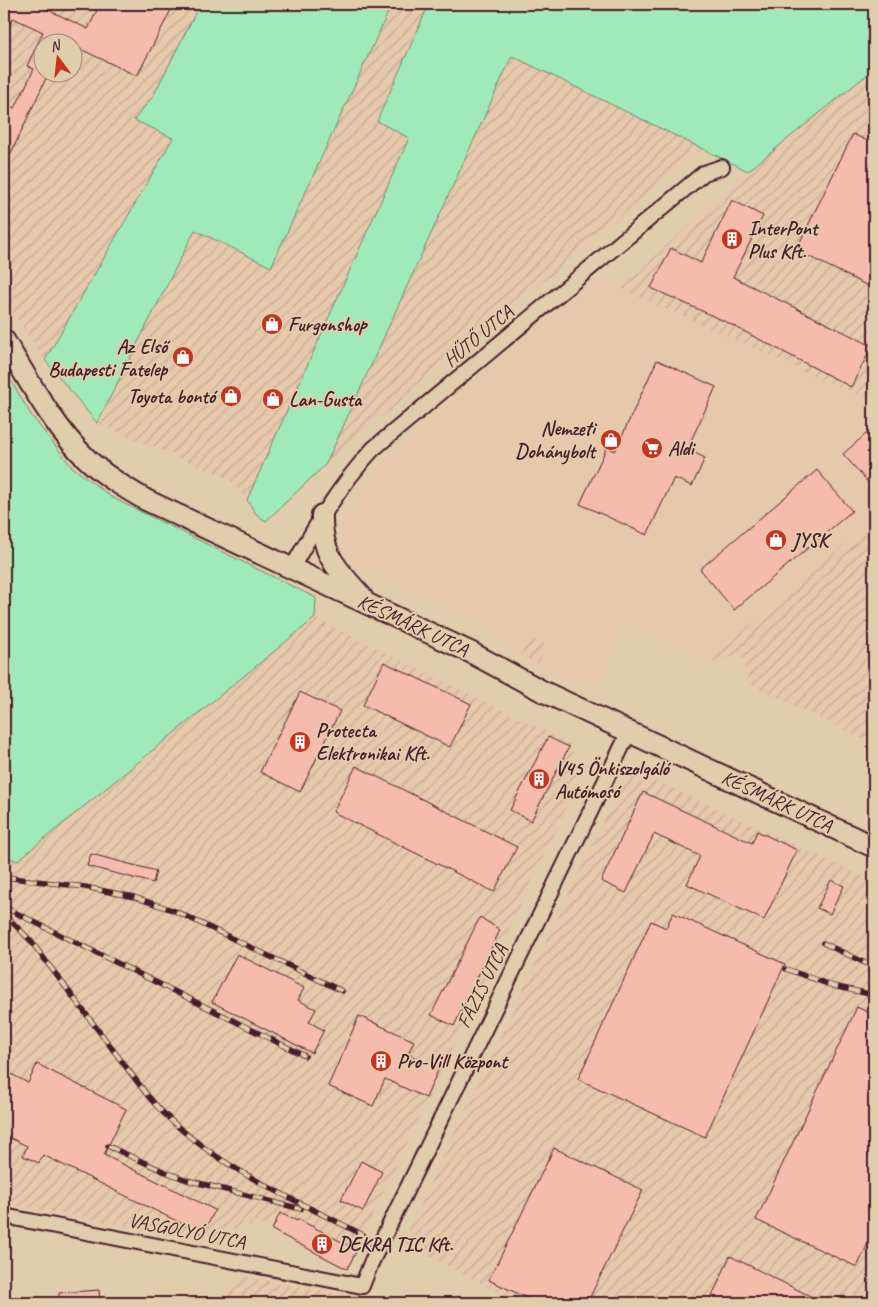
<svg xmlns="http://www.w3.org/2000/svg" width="878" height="1307" viewBox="0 0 878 1307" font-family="Caveat,sans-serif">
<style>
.built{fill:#e6c8ab}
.industrial{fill:url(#industrial-furrows);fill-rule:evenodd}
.green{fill:#a0eab9;stroke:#758472}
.building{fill:#f5bbac;stroke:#4a1f2b}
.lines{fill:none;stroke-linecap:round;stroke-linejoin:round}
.street-casing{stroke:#4a1f2b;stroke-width:18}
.secondary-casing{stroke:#4a1f2b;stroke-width:24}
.street{stroke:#e0cdab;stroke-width:14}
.secondary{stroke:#e0cdab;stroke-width:20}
.rail-casing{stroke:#4a1f2b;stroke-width:5.5}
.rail{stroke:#e0cdab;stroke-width:4;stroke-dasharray:11;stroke-linecap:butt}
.labels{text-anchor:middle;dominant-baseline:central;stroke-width:4;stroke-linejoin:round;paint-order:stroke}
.poi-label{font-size:20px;font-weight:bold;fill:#4a1f2b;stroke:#e0cdab;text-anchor:start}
.street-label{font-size:20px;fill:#4a1f2b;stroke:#e0cdab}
</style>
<defs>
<pattern id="industrial-furrows" width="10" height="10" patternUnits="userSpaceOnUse" patternTransform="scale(1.25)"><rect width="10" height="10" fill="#e6c8ab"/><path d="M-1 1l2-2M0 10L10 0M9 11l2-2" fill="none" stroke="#c7ab93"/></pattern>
</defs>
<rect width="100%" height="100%" fill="#e0cdab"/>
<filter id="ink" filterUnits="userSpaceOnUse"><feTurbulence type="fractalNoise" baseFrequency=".02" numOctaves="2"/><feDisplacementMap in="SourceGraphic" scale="10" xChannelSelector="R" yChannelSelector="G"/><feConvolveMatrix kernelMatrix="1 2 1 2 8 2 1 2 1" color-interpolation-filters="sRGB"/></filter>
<g filter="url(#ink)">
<path class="built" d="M598 277 864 398 874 390V519L707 662 625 621 601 680 591 687 513 653 489 627 348 560 340 537V528L369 481 384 462Z"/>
<path class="industrial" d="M4 4H200L153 96 135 120 173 138 45 360 4 299ZM42 42H72V72H42Z
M392 4H429L377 120 410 138 247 500 229 479 97 423 195 230 271 266Z
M512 56 702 148 326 464Z
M874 69V390L864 398 620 288 748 171Z
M874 519V744L748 683 741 653 720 662H707Z
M315 618 571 744 580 779 347 1269 253 1220 250 1226 242 1222 238 1231 230 1227 222 1244 4 1203V855L18 861Z
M529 638 547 645 539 663 521 656Z
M629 768 874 882V1303H519L402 1242Z
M248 1277 383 1303H223L224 1291Z"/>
<path class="green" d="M200 4H392L271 267 195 230 97 423 45 360 173 138 134 120 153 96Z
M429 4H874V69L748 171 512 56 326 464 266 521 256 514 247 500 409 138 377 121Z
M4 369 31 415 71 466 111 497 316 598 315 618 17 861 4 855Z"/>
<path class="building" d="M4 4H36L88 29 100 4H174L137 76 72 45V42H42V72H49L4 168V112L7 105 15 108 34 69 27 66 43 32 13 18 4 38Z
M853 134 874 144V289L796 250Z
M732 200 763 216 733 277 872 346 851 387 724 321 651 288 671 248 701 263Z
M657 360 716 387 687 449 705 458 692 486 674 478 647 535 580 504 607 447 615 451Z
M874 427V489L843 454Z
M817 470 852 511 734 610 700 569Z
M384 662 471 704 450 747 363 705Z
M300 692 340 711 300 792 260 772Z
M548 737 569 747 531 821 510 810Z
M356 766 517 847 494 892 333 812Z
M643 792 752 843 757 831 797 850 764 920 687 884 700 856 654 834 626 893 601 881Z
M91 854 156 871 153 883 87 866Z
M831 880 844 886 830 914 817 908Z
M673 913 785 964 705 1137 578 1079 651 921 666 928Z
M480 917 500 930 454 1026 431 1015Z
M237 954 304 988 298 1000 316 1009 309 1022 324 1030 312 1053 212 1002Z
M857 1007 874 1015V1231L857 1267 756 1220Z
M359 1016 414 1041 408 1054 439 1068 426 1098 385 1079 373 1106 328 1086Z
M37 1064 126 1109 104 1155 215 1210 203 1234 43 1155 39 1163 23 1156 27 1146 4 1135V1088L11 1074 28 1083Z
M554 1148 643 1190 587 1303H538L489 1280Z
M361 1161 382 1172 363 1211 341 1200Z
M280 1213 297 1221 298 1219 357 1250 347 1269 272 1230Z
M730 1256 824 1303H709Z
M99 1290 100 1303H59V1293Z"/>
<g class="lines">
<g class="street-casing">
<path id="street" d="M292 568C315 526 340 485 373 449L704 173 722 167
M4 1216 362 1286 371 1263 629 732"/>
</g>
<g class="secondary-casing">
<path id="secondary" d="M4 340C28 379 54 428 87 459 105 476 125 488 146 500L470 652 542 691 874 847
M322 515C321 555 337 569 362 597"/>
</g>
<use href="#street" class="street"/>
<use href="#secondary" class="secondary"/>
<g class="rail-casing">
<path id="rail" d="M4 877 85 887 134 897 175 911 342 991
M4 907 305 1056
M4 914 30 940 148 1096C205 1164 287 1195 363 1235
M823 943 874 967
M786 969 833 986 874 995
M108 1146 163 1171 187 1180 301 1209"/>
</g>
<use href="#rail" class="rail"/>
</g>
</g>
<defs>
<g id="building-disc" transform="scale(1.125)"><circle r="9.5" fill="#c8321e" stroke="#e0cdab"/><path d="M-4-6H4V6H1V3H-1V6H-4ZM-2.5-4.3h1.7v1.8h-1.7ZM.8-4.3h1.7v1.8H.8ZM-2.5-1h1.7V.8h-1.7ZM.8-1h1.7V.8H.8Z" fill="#fff"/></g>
<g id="shop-disc" transform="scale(1.125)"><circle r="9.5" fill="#c8321e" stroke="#e0cdab"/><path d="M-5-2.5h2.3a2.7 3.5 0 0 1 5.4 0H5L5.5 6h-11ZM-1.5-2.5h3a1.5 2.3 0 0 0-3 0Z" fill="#fff"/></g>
<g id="supermarket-disc" transform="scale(1.125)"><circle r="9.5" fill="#c8321e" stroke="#e0cdab"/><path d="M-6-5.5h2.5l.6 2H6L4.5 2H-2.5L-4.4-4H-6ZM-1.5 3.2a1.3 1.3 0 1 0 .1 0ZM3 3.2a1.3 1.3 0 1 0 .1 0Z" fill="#fff"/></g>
</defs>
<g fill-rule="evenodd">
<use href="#building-disc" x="732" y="239"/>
<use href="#shop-disc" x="272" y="324"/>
<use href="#shop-disc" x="183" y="357"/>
<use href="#shop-disc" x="231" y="396"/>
<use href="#shop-disc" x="273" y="399"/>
<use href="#shop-disc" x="611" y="440"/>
<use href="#supermarket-disc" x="652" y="448"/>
<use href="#shop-disc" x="776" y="540"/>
<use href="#building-disc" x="300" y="742"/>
<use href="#building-disc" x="539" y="779"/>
<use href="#building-disc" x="381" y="1061"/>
<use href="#building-disc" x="322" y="1244"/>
</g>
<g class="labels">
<g class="poi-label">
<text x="748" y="228">InterPont<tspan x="748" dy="23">Plus Kft.</tspan></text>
<text x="288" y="324">Furgonshop</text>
<text x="167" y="346" text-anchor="end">Az Első<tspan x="167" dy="23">Budapesti Fatelep</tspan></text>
<text x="215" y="396" text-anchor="end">Toyota bontó</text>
<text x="289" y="399">Lan-Gusta</text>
<text x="595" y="428" text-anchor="end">Nemzeti<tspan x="595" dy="23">Dohánybolt</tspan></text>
<text x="668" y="448">Aldi</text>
<text x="792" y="540">JYSK</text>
<text x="316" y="730">Protecta<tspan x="316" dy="23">Elektronikai Kft.</tspan></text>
<text x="555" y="768">V45 Önkiszolgáló<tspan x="555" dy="23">Autómosó</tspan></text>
<text x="397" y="1061">Pro-Vill Központ</text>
<text x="338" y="1244">DEKRA TIC Kft.</text>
</g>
<g class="street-label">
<text transform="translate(478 336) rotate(-40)">HŰTŐ UTCA</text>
<text transform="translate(413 625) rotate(25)">KÉSMÁRK UTCA</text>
<text transform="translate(777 801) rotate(25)">KÉSMÁRK UTCA</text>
<text transform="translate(482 986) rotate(-64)">FÁZIS UTCA</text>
<text transform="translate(187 1231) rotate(11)">VASGOLYÓ UTCA</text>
</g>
</g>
<rect width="878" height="1307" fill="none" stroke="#e0cdab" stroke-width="20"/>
<rect x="10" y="10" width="858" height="1287" fill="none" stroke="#4a1f2b" stroke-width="2" filter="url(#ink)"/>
<g transform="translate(58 58) rotate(345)"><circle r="24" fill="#e0cdab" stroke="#a48778"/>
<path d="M0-4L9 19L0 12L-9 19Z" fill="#c8321e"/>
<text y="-8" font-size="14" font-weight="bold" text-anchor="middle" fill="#4a1f2b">N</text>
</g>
</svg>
